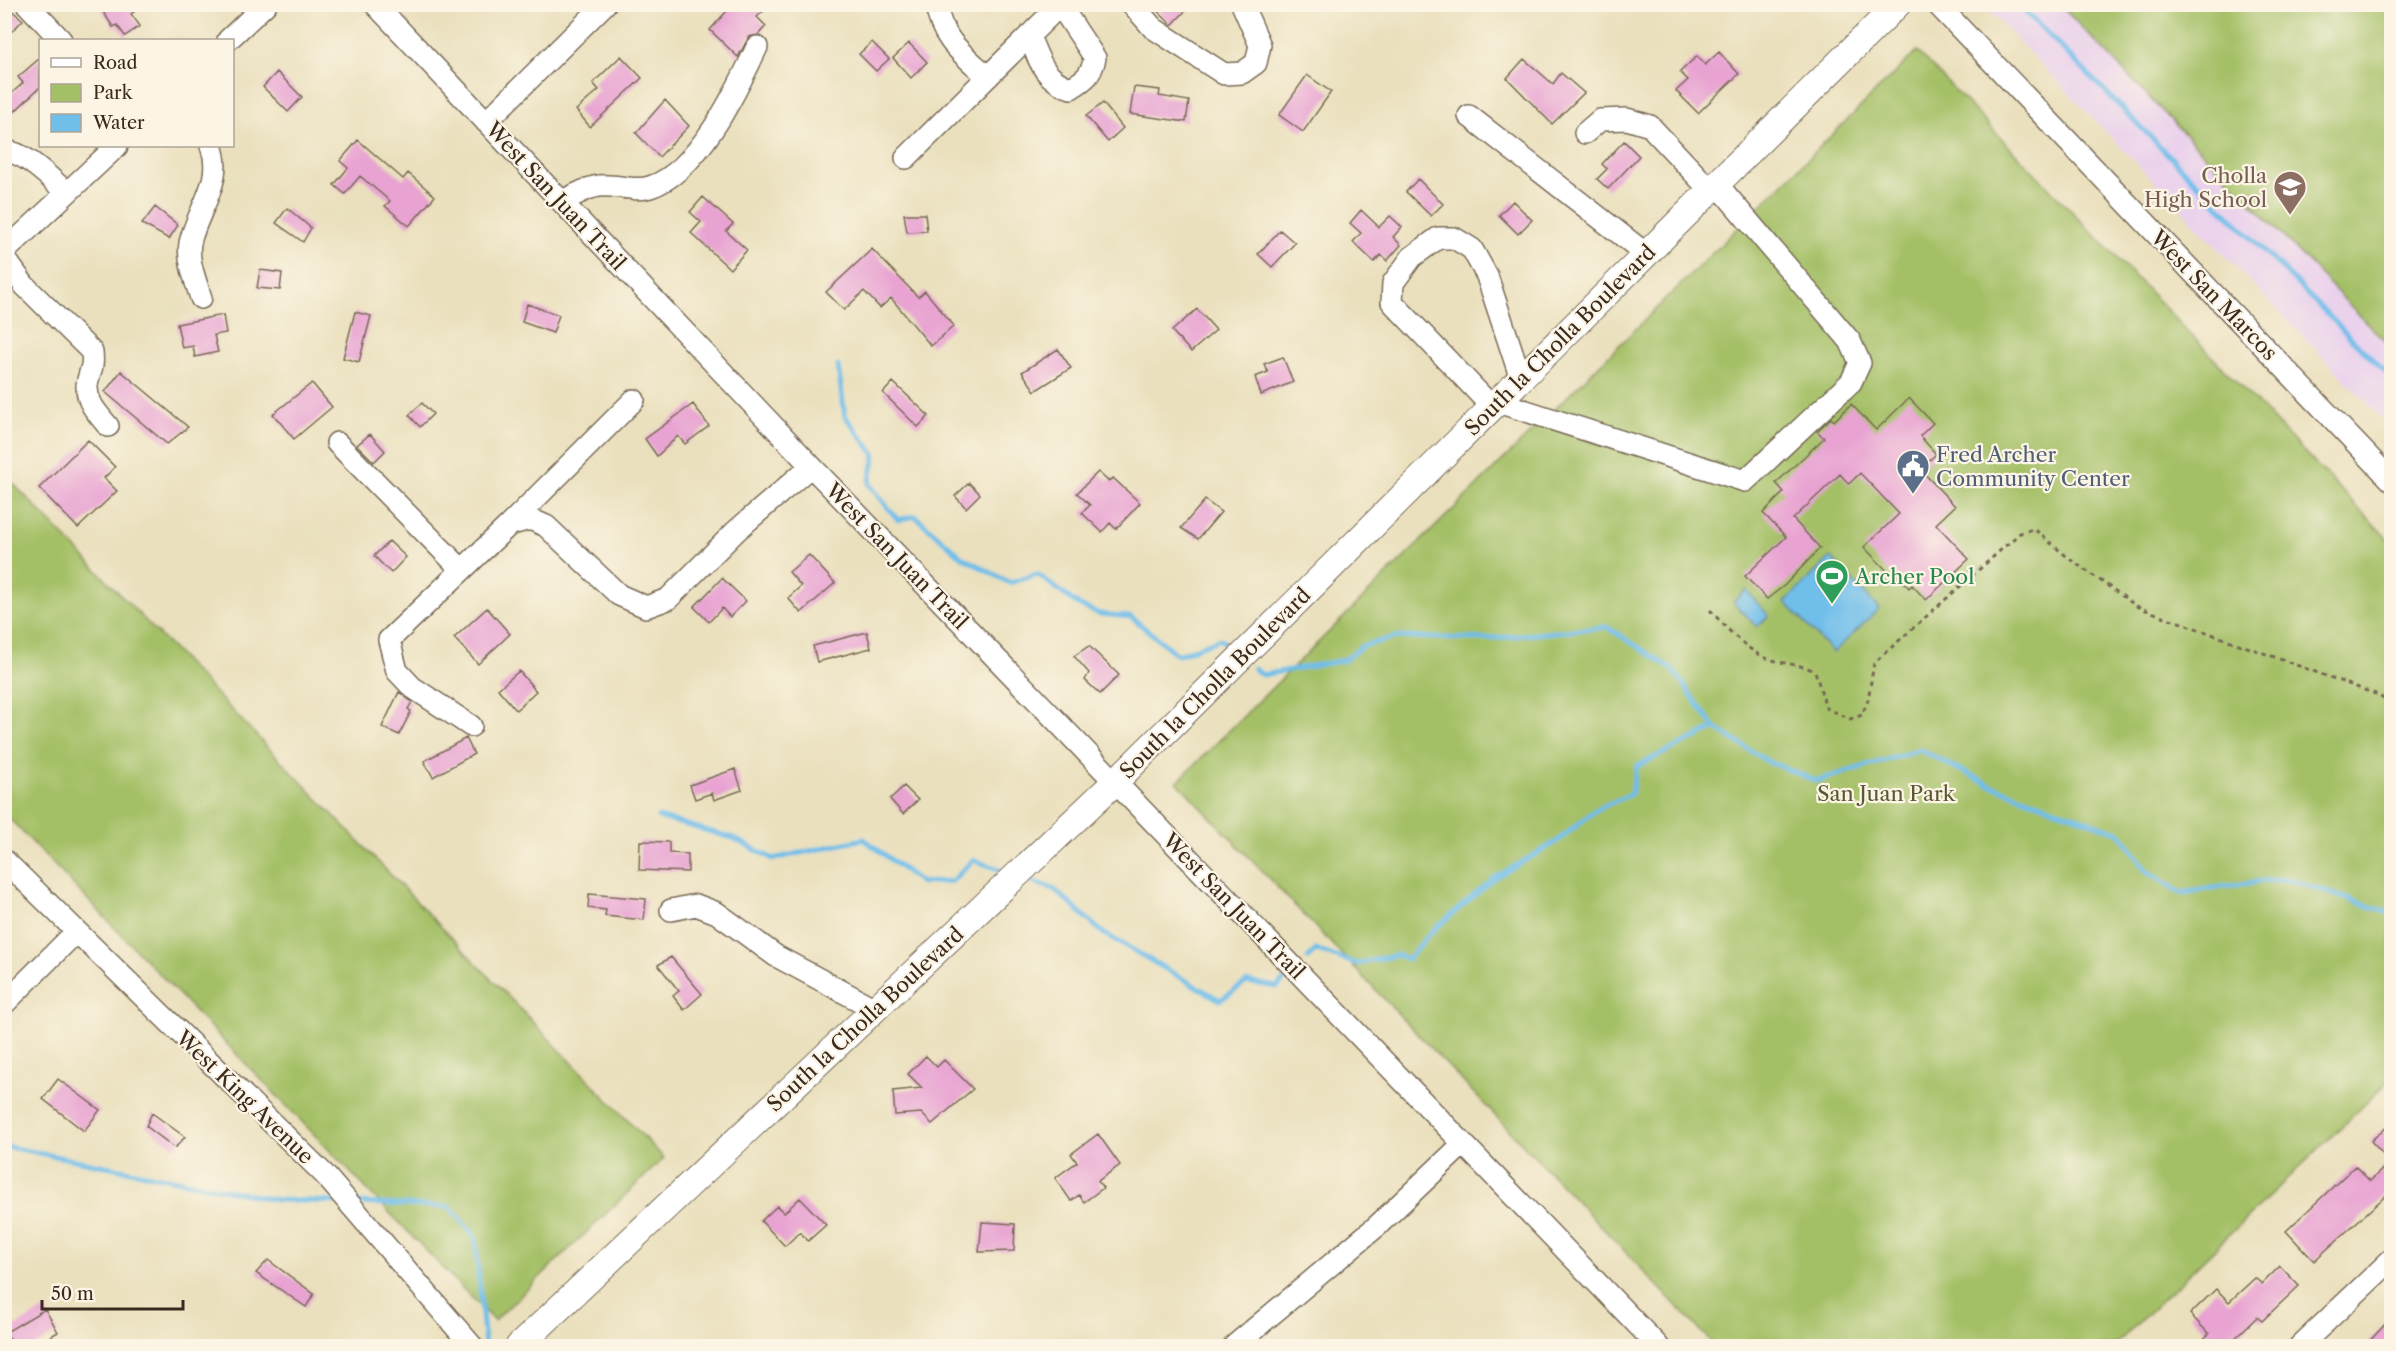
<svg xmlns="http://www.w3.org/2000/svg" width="2396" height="1351" viewBox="0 0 2396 1351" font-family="'Libre Caslon Text',serif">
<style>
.built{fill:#ead1ec}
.green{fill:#a4c066;stroke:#707542;stroke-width:1.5}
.water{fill:#70beea;stroke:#567484;stroke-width:1.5}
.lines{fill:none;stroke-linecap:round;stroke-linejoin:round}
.stream{stroke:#70beea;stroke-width:5}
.building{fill:#e8a3d2}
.minor-casing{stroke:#786a56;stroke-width:24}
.major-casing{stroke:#786a56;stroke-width:28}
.path{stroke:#786a56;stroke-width:3;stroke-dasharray:4.5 4.5;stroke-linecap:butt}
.minor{stroke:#fff;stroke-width:21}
.major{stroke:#fff;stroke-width:26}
.labels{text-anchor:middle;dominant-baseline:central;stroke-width:4.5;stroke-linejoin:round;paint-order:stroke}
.education-label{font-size:21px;fill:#785e54;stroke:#fcf5e5;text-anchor:end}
.street-label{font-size:21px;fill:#3b2a1e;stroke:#fcf5e5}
.service-label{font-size:21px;fill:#4e5e75;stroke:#fcf5e5;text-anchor:start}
.leisure-label{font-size:21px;fill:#27864d;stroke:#fcf5e5;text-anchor:start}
.park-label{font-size:21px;fill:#5a5734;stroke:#fcf5e5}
</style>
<rect width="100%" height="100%" fill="#fcf5e5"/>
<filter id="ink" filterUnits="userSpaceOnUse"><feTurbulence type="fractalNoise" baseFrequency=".0167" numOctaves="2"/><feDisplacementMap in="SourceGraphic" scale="12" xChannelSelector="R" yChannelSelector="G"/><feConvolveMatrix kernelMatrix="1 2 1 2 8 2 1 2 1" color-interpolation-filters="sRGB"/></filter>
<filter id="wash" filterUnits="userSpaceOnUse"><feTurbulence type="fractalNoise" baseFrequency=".008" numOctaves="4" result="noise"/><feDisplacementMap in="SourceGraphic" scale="24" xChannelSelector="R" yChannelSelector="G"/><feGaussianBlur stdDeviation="1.35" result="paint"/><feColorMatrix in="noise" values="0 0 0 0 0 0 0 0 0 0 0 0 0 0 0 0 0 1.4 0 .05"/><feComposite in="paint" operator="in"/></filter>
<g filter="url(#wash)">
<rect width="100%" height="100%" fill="#eae0bd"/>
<path class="built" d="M1984 5H2391V428Z"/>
<path class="green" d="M2060 5H2391V348Z
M1917 51 2391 542V1079L2114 1346H1715L1177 782Z
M5 475 664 1158 494 1321 5 814Z"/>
<path class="water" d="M1831 557 1879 609 1833 653 1785 602Z
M1746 590 1769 616 1757 627 1733 602Z"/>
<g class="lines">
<path class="stream" d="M2018 4 2392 379
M838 366 845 416 875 455 869 484 898 520 915 516 962 557 1010 583 1037 574 1080 606 1100 614 1131 617 1178 655 1220 639 1228 646
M1254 668 1262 675 1345 660 1362 646 1396 637 1485 639 1607 627 1672 669 1715 728 1767 761 1816 781 1920 750 1990 785 2120 833 2147 871 2181 893 2262 881 2291 880 2392 914
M658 817 733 838 773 859 864 839 921 883 952 881 973 860 999 869
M1033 882 1054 889 1103 933 1220 1000 1247 982 1277 987 1283 981
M1308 958 1316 950 1357 964 1397 955 1408 959 1430 933 1495 878 1556 842 1597 809 1631 794 1637 766 1715 728
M4 1146 277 1200 340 1202
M358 1203 450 1207 475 1237 485 1346"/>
</g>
<g id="blocks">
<path class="building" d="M4 4 23 20 4 39Z
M98 4H145L131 14 140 26 125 36 117 25 113 27Z
M733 4H771L757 17 766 26 758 35 749 37 738 57 710 30Z
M1150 4H1192L1172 25Z
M872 42 889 59 876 71 859 54Z
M909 43 927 62 911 78 893 58Z
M1719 52 1739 74 1698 113 1676 91 1688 80 1680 72 1697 56 1705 65Z
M621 56 642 78 590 127 576 110 599 90 593 83Z
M40 58V87L13 113 4 100 23 83 18 77Z
M1524 59 1553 84 1561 73 1584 93 1552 124 1507 78Z
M277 72 302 97 288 112 263 87Z
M1307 75 1331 92 1303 132 1279 115Z
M1134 87 1160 90 1159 96 1189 101 1186 122 1130 114Z
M665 100 689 126 659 157 636 133Z
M1103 103 1123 128 1108 142 1086 116Z
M358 140 403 179 408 173 435 196 409 226 385 206 390 201 360 176 345 194 334 185 348 168 340 161Z
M1624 141 1639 156 1608 189 1597 179 1607 169 1602 164Z
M1418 179 1443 204 1431 216 1406 192Z
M703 197 733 224 726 231 747 250 730 269 691 233 701 222 690 212Z
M1513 201 1532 220 1518 234 1499 215Z
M155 207 178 225 169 239 142 224Z
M287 208 311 228 303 242 276 223Z
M1361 210 1379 227 1390 216 1402 227 1393 237 1401 245 1387 261 1381 255 1374 262 1353 242 1361 233 1350 223Z
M904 214H925L927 231 907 232Z
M1280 230 1295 243 1272 267 1258 254Z
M872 249 918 297 925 291 954 326 931 346 891 298 880 308 864 291 844 310 826 292Z
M260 270 282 273 280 290 257 288Z
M527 304 559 315 553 333 522 322Z
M1197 309 1216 330 1191 352 1172 331Z
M355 312 371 316 359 362 343 358Z
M223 315 226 333 214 335 218 352 195 357 193 346 182 348 177 324Z
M1058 349 1071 368 1035 391 1022 372Z
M1283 357 1293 382 1261 395 1255 377 1268 372 1264 364Z
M121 371 188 427 167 444 105 392Z
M893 382 929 416 918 427 883 393Z
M312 383 332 407 294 439 273 414Z
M1909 398 1933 423 1920 436 1936 454 1920 469 1955 506 1936 524 1969 559 1926 600 1912 585 1909 588 1895 573 1892 576 1864 547 1899 514 1860 473 1849 484 1840 474 1793 519 1820 548 1785 585 1767 599 1745 576 1786 537 1763 513 1784 492 1776 483 1824 438 1817 431 1831 418 1834 421 1851 404 1876 430Z
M422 403 433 414 420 427 409 415Z
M693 404 709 426 685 444 678 436 657 456 645 439Z
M370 434 385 451 374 462 357 445Z
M88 440 115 467 104 478 117 491 78 528 39 488Z
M1098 472 1108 481 1113 478 1140 503 1116 529 1110 523 1102 532 1082 513 1090 505 1077 493Z
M969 483 980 494 966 508 955 496Z
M1205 500 1221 512 1198 539 1181 528Z
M389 541 406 557 391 573 374 556Z
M809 555 835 583 801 613 788 598 801 586 789 572Z
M722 578 746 601 730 617 722 608 709 622 694 607Z
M487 608 510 634 478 664 454 638Z
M867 632 871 648 817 662 813 646Z
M1089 646 1119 675 1100 694 1085 680 1089 673 1074 656Z
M519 671 536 691 516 710 498 689Z
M399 692 412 702 408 709 411 711 399 735 382 727Z
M466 738 474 754 433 777 424 761Z
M735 769 742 790 714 800 712 793 695 799 690 785Z
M904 786 918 800 903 814 890 799Z
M640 841 669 842V853L688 854V872L639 870Z
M589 894 646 899 644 920 605 916 606 910 588 908Z
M671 957 702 994 684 1010 673 996 679 991 658 965Z
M926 1056 937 1067 944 1060 973 1089 932 1124 921 1113 895 1115 893 1091 922 1088 908 1074Z
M58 1079 100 1110 84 1131 43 1099Z
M152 1113 185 1137 175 1148 146 1126Z
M2391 1122V1191L2314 1261 2286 1231 2355 1166 2370 1181 2390 1162 2371 1141Z
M1098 1134 1120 1165 1098 1181 1103 1188 1084 1202 1079 1195 1071 1201 1055 1178 1077 1162 1071 1154Z
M800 1198 826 1225 808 1241 800 1232 785 1246 761 1221 777 1206 784 1213Z
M982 1222 1015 1224 1014 1251 979 1252Z
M268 1260 314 1294 306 1307 256 1273Z
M2280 1266 2299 1286 2262 1321 2257 1317 2226 1347H2195L2209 1334 2190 1314 2216 1289 2229 1302 2255 1278 2262 1284Z
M45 1309 58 1332 33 1347H14L6 1332Z
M2391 1318V1347H2364Z"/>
</g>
</g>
<g filter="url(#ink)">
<use href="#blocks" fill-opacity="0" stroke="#786a56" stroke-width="1.5"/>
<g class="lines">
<g class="minor-casing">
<path id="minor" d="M27 4 61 40
M375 4 811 466 1658 1346
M936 4C941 40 963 54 988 77
M1132 4 1153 28 1224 74 1242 73 1256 63 1260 45 1242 4
M1937 4 2392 481
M1029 36C1039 60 1044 80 1071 88 1086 79 1091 75 1095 58L1060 5
M228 40 266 4
M1469 116 1646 254
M486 122 605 4
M1585 133 1600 120 1627 119 1650 126 1711 191
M4 152C23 149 53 181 67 193
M906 158 1061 4
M561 201C573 197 587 187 599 186 615 184 635 192 650 187 698 172 737 90 757 47
M4 252 117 146
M4 257 24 285 92 352C94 370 89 370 87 385 86 402 97 413 108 426
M201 298C196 282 187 260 190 243 197 210 225 180 211 146
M1498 402 1745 481 1851 382 1860 363 1850 341 1717 184
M1493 408 1392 302 1393 283 1412 257 1438 238H1454L1472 249 1487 276 1521 379
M337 443 462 570
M510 524 634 400
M471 726 412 687 397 671 389 640 509 525 530 519 546 526 619 595 646 607 668 599 736 531 811 466
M4 860 324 1174 472 1346
M671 910 696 905 717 913 776 956 875 1009
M4 1004 76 932
M1234 1346 1377 1226 1463 1144
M2300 1346 2392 1259"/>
</g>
<g class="major-casing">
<path id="major" d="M519 1346 1115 782 1898 4"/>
</g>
<path class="path" d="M1710 610C1726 627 1746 651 1769 659 1784 664 1800 664 1815 671L1826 708 1850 719 1862 715 1868 700 1874 663 2020 533 2034 529 2071 560 2138 607 2378 695 2392 705"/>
<use href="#minor" class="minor"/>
<use href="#major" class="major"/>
</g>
</g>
<defs>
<g id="school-pin" transform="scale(1.725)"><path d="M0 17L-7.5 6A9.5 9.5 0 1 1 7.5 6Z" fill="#8d6e63" stroke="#fcf5e5"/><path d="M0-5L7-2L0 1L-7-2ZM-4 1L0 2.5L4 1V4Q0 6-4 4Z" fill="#fff"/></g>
<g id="civic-pin" transform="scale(1.725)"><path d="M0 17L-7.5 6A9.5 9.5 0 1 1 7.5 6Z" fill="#5c6f8a" stroke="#fcf5e5"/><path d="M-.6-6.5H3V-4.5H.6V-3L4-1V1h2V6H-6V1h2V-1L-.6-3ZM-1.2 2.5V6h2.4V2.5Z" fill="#fff"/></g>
<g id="stadium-pin" transform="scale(1.725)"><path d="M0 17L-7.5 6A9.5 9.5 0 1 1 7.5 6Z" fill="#2e9e5b" stroke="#fcf5e5"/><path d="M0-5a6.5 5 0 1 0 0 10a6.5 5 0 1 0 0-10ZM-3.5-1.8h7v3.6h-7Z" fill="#fff"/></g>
</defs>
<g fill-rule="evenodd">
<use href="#school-pin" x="2290" y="187"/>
<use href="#civic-pin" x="1913" y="466"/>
<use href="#stadium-pin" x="1832" y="576"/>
</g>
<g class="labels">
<g class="education-label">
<text x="2267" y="175">Cholla<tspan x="2267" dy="24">High School</tspan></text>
</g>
<g class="street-label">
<text transform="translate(556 196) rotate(47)">West San Juan Trail</text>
<text transform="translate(2214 295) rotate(46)">West San Marcos</text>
<text transform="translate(1560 340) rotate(-45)">South la Cholla Boulevard</text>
<text transform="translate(897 556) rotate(46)">West San Juan Trail</text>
<text transform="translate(1215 683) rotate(-45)">South la Cholla Boulevard</text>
<text transform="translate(1234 906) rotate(46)">West San Juan Trail</text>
<text transform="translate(865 1019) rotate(-43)">South la Cholla Boulevard</text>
<text transform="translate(245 1097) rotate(44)">West King Avenue</text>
</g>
<g class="service-label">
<text x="1936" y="454">Fred Archer<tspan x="1936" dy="24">Community Center</tspan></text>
</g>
<g class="leisure-label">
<text x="1855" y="576">Archer Pool</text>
</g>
<g class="park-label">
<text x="1886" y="793">San Juan Park</text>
</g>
</g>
<rect width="2396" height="1351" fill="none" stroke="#fcf5e5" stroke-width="24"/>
<rect x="39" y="39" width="195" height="108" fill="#fcf5e5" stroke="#afa495" stroke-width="1.5"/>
<rect x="51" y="58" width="30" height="9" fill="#ffffff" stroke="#afa495" stroke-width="1.5"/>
<text x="93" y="69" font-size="18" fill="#3b2a1e">Road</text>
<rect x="51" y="84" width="30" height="18" fill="#a4c066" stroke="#afa495" stroke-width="1.5"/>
<text x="93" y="99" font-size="18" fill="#3b2a1e">Park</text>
<rect x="51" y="114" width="30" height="18" fill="#70beea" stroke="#afa495" stroke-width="1.5"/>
<text x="93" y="129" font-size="18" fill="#3b2a1e">Water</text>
<path d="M42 1300v9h141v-9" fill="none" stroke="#3b2a1e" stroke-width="3"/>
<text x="51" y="1300" font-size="18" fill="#3b2a1e" stroke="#fcf5e5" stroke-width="4.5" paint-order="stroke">50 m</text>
</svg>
